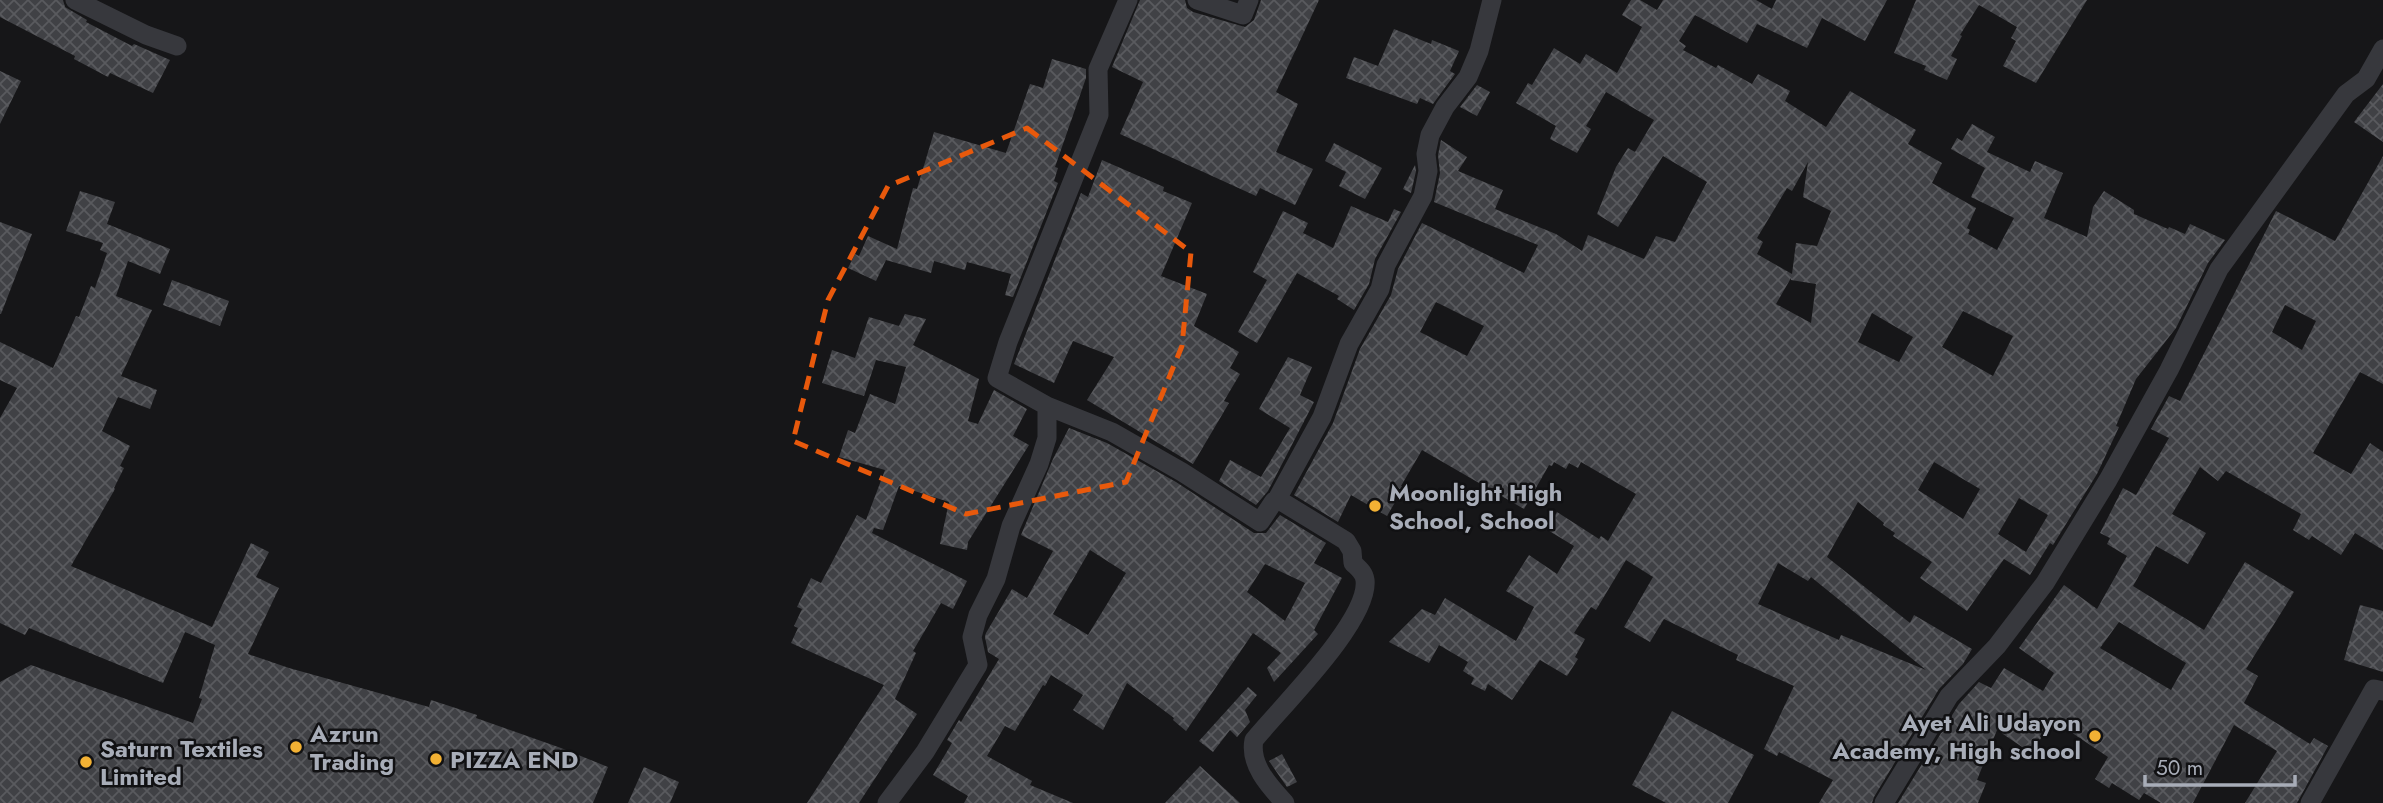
<svg xmlns="http://www.w3.org/2000/svg" width="2383" height="803" viewBox="0 0 2383 803" font-family="Jost,sans-serif">
<style>
.building{fill:url(#building-cross-hatch);fill-rule:evenodd}
.lines{fill:none;stroke-linecap:round;stroke-linejoin:round}
.minor{stroke:#37383d;stroke-width:19}
.marked{fill:none;stroke:#e8590c;stroke-width:5;stroke-dasharray:14 9;stroke-linejoin:round}
.poi-dot{fill:#f2b134;stroke:#111113;stroke-width:2.5}
.labels{text-anchor:middle;dominant-baseline:central;stroke-width:5;stroke-linejoin:round;paint-order:stroke}
.poi-label{font-size:24px;font-weight:bold;fill:#a8adb8;stroke:#111113;text-anchor:start}
</style>
<defs>
<pattern id="building-cross-hatch" width="8" height="8" patternUnits="userSpaceOnUse" patternTransform="scale(1.75)"><rect width="8" height="8" fill="#404145"/><path d="M0 0l8 8M0 8l8-8" fill="none" stroke="#595a5e"/></pattern>
</defs>
<rect width="100%" height="100%" fill="#161618"/>
<path class="building" d="M0 0H63L65 7 87 20 86 22 132 46 134 44 170 60 153 93 110 73 108 77 74 59 75 56 0 17Z
M1140 0H1185L1187 8 1193 12 1245 27 1254 20 1261 0H1319L1276 92 1298 104 1276 152 1313 169 1295 205 1260 188 1256 196 1120 134 1143 82 1112 67Z
M1631 0H1640L1657 10 1663 0H1756L1772 9 1776 0H1887L1865 41 1822 18 1807 48 1757 24 1747 43 1695 15 1679 41 1686 46 1683 50 1716 68 1718 65 1752 84 1758 74 1790 91 1785 101 1826 127 1850 91 1916 130 1908 144 1942 163 1932 183 1976 208 1967 228 1970 230 1968 234 1997 250 2014 218 1971 197 1985 168 1951 149 1957 138 1962 141 1972 124 1995 137 1987 152 2030 172 2035 161 2063 173 2044 218 2087 237 2093 207 2104 191 2134 210V214L2168 229 2169 227 2185 234 2190 224 2225 240 2208 263 2176 328 2136 379 2116 426 2119 427 2097 474 2053 545 2050 543 2030 575 2004 559 1967 611 1920 578 1932 562 1893 536 1895 533 1883 525 1884 523 1858 502 1827 557 1910 623 1914 615 1972 649 1963 664 1939 689 1874 797 1872 803H1819L1833 780 1779 752 1777 756 1764 749 1794 686 1736 660 1738 655 1664 619 1650 642 1624 627 1653 577 1626 560 1596 610 1591 607 1574 633 1585 639 1575 657 1578 659 1567 676 1540 660 1512 700 1488 684 1485 691 1471 684 1474 678 1463 671 1468 662 1439 645 1429 663 1389 642 1422 609 1435 615 1445 598 1516 641 1534 607 1506 591 1529 555 1557 574 1574 546 1546 529 1557 512 1599 539 1601 536 1608 541 1636 494 1581 462 1578 468 1569 463 1566 469 1554 462 1552 466 1549 465 1524 509 1422 450 1401 486 1404 487 1387 516 1351 495 1338 522 1294 495 1333 423 1360 349 1391 295 1398 269 1422 223 1524 273 1538 245 1434 202 1440 173 1438 155 1441 140 1467 157 1458 171 1503 190 1495 209 1556 234 1582 251 1588 235 1644 259 1656 236 1675 242 1707 182 1663 156 1618 227 1597 214 1616 167 1628 148 1635 152 1654 120 1606 92 1586 126 1591 129 1577 153 1550 139 1556 126 1516 103 1528 83 1532 85 1554 48 1580 64 1586 54 1617 73 1642 27 1622 15ZM1808 162 1803 197 1831 211 1817 246 1796 243 1792 274 1757 254 1763 242 1757 238 1787 188 1792 191ZM1791 278V280L1816 284 1811 323 1776 304ZM1436 302 1484 326 1467 356 1420 332ZM1963 311 2013 336 1993 376 1942 347ZM1872 313 1913 337 1899 362 1858 342ZM1934 462 1980 489 1963 519 1918 490ZM2019 498 2048 515 2026 552 1998 534ZM1778 563 1808 581 1811 577 1926 670 1841 635 1839 640 1758 604Z
M1916 0H2087L2036 83 2003 66 2016 41 2011 38 2017 27 1979 5 1960 35 1962 36 1951 56 1957 59 1947 80 1924 70 1926 66 1894 53Z
M1394 29 1431 44 1432 40 1459 51 1450 71 1455 74 1433 104 1420 98 1417 104 1346 78 1354 57 1378 66Z
M1052 59 1086 69V78L1055 167 1058 168 1054 181 1058 183 1013 297 1005 295 1011 274 967 262 965 270 934 261 931 273 886 260 876 281 848 268 855 254 859 256 868 236 897 249 913 188 917 189 934 132 1006 153 1030 84 1043 88Z
M0 71 21 81 0 124Z
M2383 84V142L2354 122Z
M1477 85 1490 92 1477 116 1460 107Z
M1334 143 1382 168 1365 199 1339 186 1346 172 1325 161Z
M2383 156V384L2360 372 2313 453 2351 474 2370 443 2383 452V550L2355 533 2341 555 2312 536 2309 540 2293 530 2301 514 2226 471 2218 481 2200 467 2172 514 2206 533 2188 564 2156 546 2133 586 2204 630 2245 562 2294 592 2246 669 2258 676 2244 703 2310 744 2314 738 2328 746 2297 803H2245L2277 751 2234 725 2193 803H2161L2144 793 2139 800 2112 783 2109 788 2095 779 2108 757 2053 720 2031 753 1997 730 1977 780 1986 783 1978 803H1898L1959 704 1979 682 1991 688 2004 668 2043 691 2054 673 2019 648 2064 585 2097 609 2127 556 2107 544 2110 538 2100 533 2123 488 2136 495 2169 438 2151 429 2169 396 2180 401 2276 211 2335 241ZM2285 305 2316 321 2302 350 2272 332ZM2119 622 2186 663 2171 690 2100 648Z
M1102 160 1164 187 1163 191 1192 203 1161 276 1207 294 1194 326 1239 352 1230 368 1240 374 1224 401 1229 403 1193 464 1087 400 1114 357 1073 341 1054 383 1014 364 1081 193 1088 197Z
M1415 165 1416 171 1411 193 1403 189Z
M80 191 115 202 107 224 170 249 160 274 128 261 116 296 152 310 121 376 157 390 150 409 118 397 102 431 130 446 120 466 124 468 114 488 115 489 71 566 212 627 251 543 269 552 256 577 279 588 248 654 289 668 429 707 431 700 477 715 476 718 561 748 608 767 593 803H0V682L31 665 193 723 202 699 199 698 215 645 185 632 163 683 29 628 25 635 0 623V418L17 388 0 380V342L53 368 76 316 79 317 91 286 95 288 107 253 100 250 103 243 66 231Z
M1351 206 1388 222 1394 209 1401 212 1375 259 1369 284 1354 310 1337 299 1339 296 1297 273 1257 343 1238 332 1267 280 1253 272 1283 211 1308 223 1303 233 1333 248Z
M0 222 32 234 1 314H0Z
M172 280 229 301 220 326 163 305Z
M905 314 926 319 913 345 979 379 968 421 978 424 994 390 1027 409 1013 436 1029 445 968 542 967 550 940 544 949 502 899 486 883 530 874 528 872 533 967 581 953 609 941 603 913 651 916 653 895 699 917 714 859 803H807L884 685 791 643 798 628 794 626 802 609 797 607 811 578 821 583 857 515 866 520 885 470 839 457 848 430 855 433 870 394 895 404 906 367 876 360 864 396 822 383 832 350 855 358 869 317 899 326Z
M1288 357 1312 367 1300 395 1314 402 1268 491 1256 505 1219 481 1230 460 1261 477 1290 428 1259 409Z
M1069 428 1107 443 1176 482 1254 533H1266L1280 515 1326 543 1314 563 1342 578 1314 630 1318 634 1274 682 1267 668 1281 653 1253 633 1186 731 1173 720 1174 718 1127 683 1103 730 1073 710 1083 695 1051 675 1045 686 1043 685 1015 731 1005 726 987 756 1032 781 1030 785 1073 803H964L968 796 933 775 952 743 947 740 959 720 961 722 999 659 988 652 985 637 986 633 1012 589 1027 598 1053 551 1021 535 1053 459ZM1090 550 1126 573 1088 635 1053 614ZM1265 564 1305 583 1285 621 1247 592Z
M2360 605 2383 611V672L2344 660Z
M1248 687 1257 695 1245 710 1250 722 1237 737 1230 730 1213 752 1199 741Z
M1672 711 1754 755 1728 803H1666L1632 785Z
M1282 754 1297 782 1287 787 1269 761Z
M1200 766 1240 803H1165Z
M644 767 679 782 670 803H628Z"/>
<g class="lines">
<path class="minor" d="M75 0 146 35 177 46
M1197 0 1243 15 1249 0
M1047 406 1112 432 1182 472 1260 522 1274 501 1279 500 1346 541 1352 551 1353 563C1358 568 1364 572 1365 580 1370 620 1280 708 1254 740 1249 764 1269 786 1285 803
M1276 501 1322 417 1349 344 1380 289 1386 265 1423 196 1428 171 1426 154 1430 135 1445 107 1468 77 1479 51 1492 0
M887 803 925 752 978 665 972 637 978 615 996 579 1011 526 1039 464 1047 438V406L997 378 1008 342 1099 115 1098 69 1128 0
M1884 803 1949 696 1997 646 2045 583 2108 480 2169 370 2219 269 2346 94 2366 79 2383 49
M2310 803 2374 689 2383 691"/>
</g>
<path class="marked" d="M1027 128 1191 252 1182 346 1126 482 966 514 793 441 828 300 888 186Z"/>
<g class="poi-dot">
<circle cx="1375" cy="506" r="7"/>
<circle cx="2095" cy="736" r="7"/>
<circle cx="296" cy="747" r="7"/>
<circle cx="436" cy="759" r="7"/>
<circle cx="86" cy="762" r="7"/>
</g>
<g class="labels">
<g class="poi-label">
<text x="1389" y="492">Moonlight High<tspan x="1389" dy="28">School, School</tspan></text>
<text x="2081" y="722" text-anchor="end">Ayet Ali Udayon<tspan x="2081" dy="28">Academy, High school</tspan></text>
<text x="310" y="733">Azrun<tspan x="310" dy="28">Trading</tspan></text>
<text x="100" y="748">Saturn Textiles<tspan x="100" dy="28">Limited</tspan></text>
<text x="450" y="759">PIZZA END</text>
</g>
</g>
<path d="M2145 775v10h150v-10" fill="none" stroke="#a8adb8" stroke-width="3.5"/>
<text x="2156" y="775" font-size="21" fill="#a8adb8" stroke="#111113" stroke-width="5" paint-order="stroke">50 m</text>
</svg>
